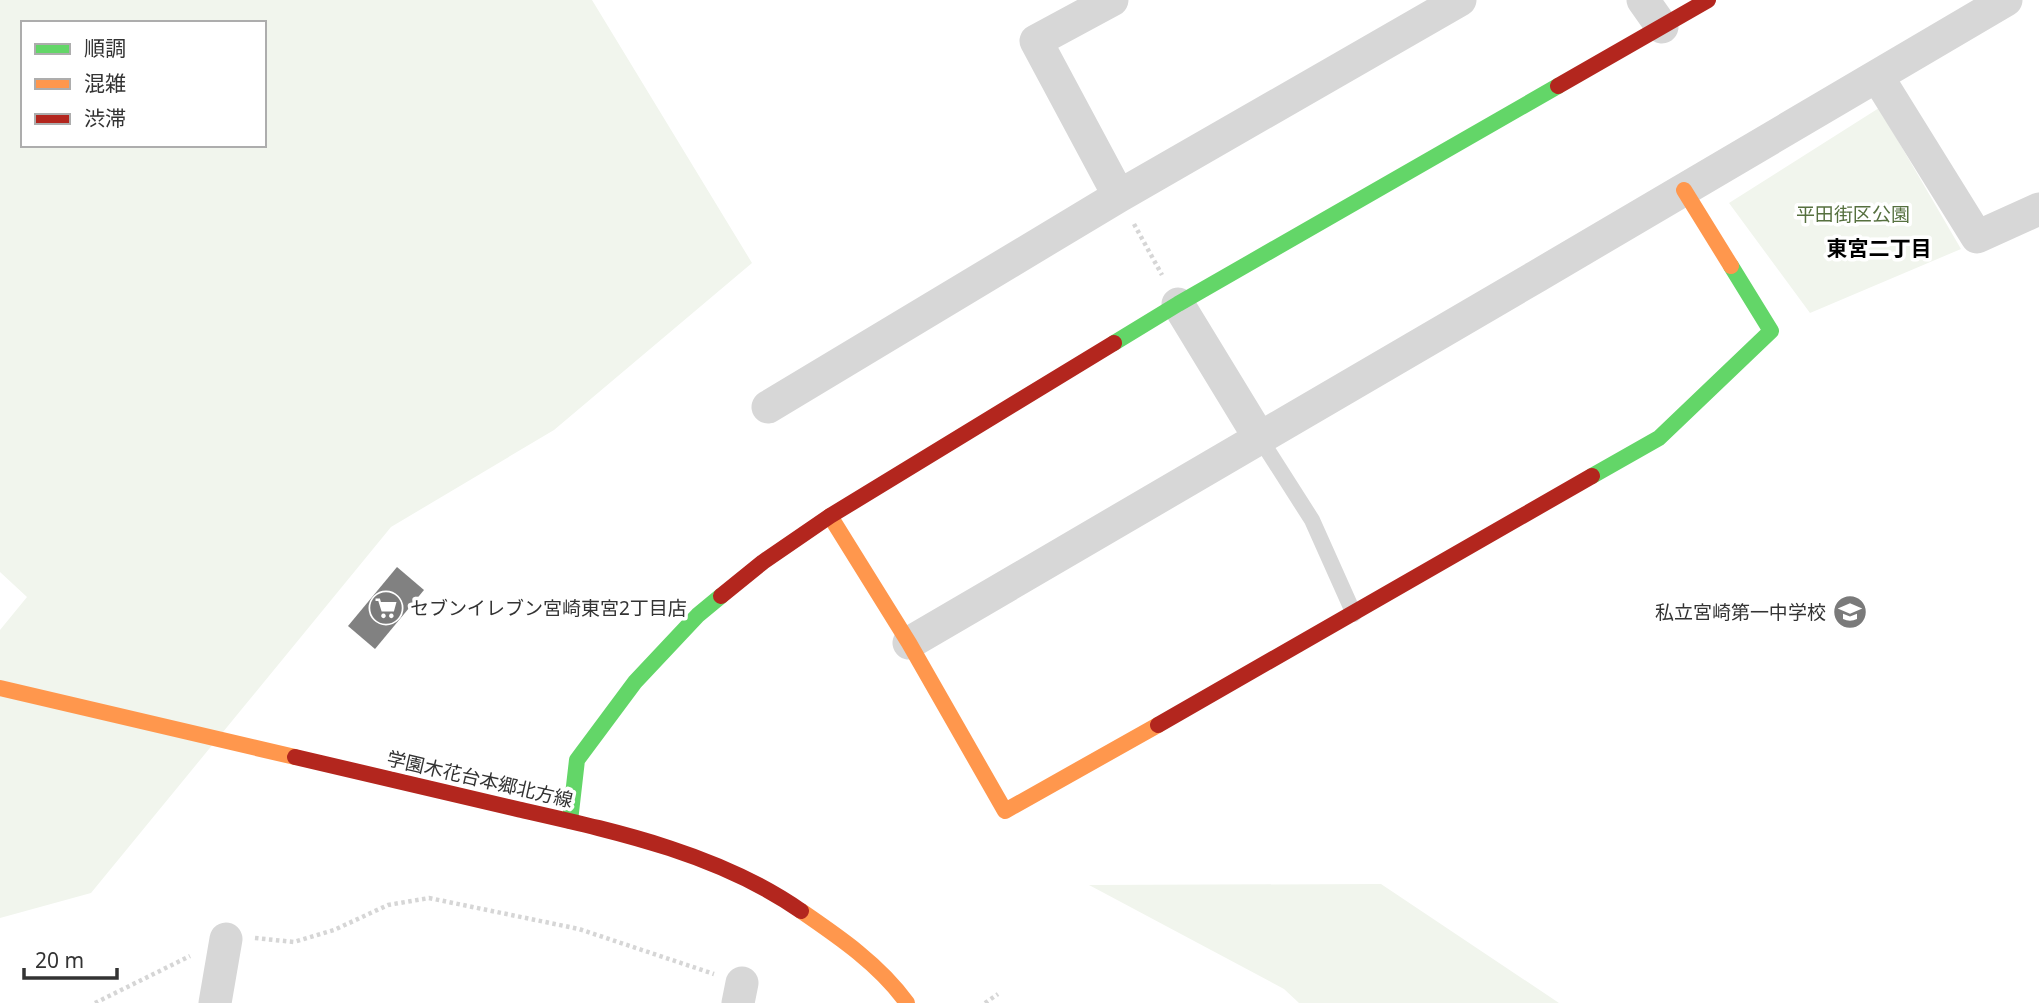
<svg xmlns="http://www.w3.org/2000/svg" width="2039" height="1003" viewBox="0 0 2039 1003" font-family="'Noto Sans','Noto Sans JP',sans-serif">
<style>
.green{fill:#f1f5ed;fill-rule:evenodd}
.building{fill:#818181}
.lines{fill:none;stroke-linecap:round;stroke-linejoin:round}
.path{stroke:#d6d6d6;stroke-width:4.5;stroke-dasharray:3.5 3.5;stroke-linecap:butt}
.lane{stroke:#d7d7d7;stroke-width:16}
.street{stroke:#d7d7d7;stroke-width:33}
.fast{stroke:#63d668;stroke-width:16}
.slow{stroke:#ff974d;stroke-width:16}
.jam{stroke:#b3261e;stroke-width:16}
.labels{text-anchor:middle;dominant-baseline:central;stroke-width:7;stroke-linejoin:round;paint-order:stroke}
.park-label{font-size:19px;fill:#56703f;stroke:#fff}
.poi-label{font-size:19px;fill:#333;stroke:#fff;text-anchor:start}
.street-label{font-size:19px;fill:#333;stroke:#fff}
.neighbourhood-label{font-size:21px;font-weight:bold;fill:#000;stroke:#fff}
</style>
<rect width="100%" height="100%" fill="#fff"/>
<path class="green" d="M0 0H592L752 263 554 430 391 527 91 893 0 918V630L27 597 0 572ZM23 23H264V145H23Z
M1879 108 1961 249 1810 313 1729 203Z
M1381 884 1559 1003H1299L1284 989 1089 885Z"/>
<path class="building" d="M397 567 424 590 375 649 348 626Z"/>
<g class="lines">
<path class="path" d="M1134 224 1162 275
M255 938 294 942 334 930 388 905 429 898 579 929 714 974
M95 1003 190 956
M985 1003 998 994"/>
<path class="lane" d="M1259 437 1312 520 1354 614"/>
<path class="street" d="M1112 0 1036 41 1119 196
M1643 0 1662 27
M1877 76 1977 237 2039 209
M1178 304 1259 437
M768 407 1119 196 1460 0
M909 643C1274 428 1642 217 2006 0
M215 1003 226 939
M738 1003 742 983"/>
<path class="fast" d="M1114 343 1178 304 1558 86
M1592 476 1659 438 1771 331 1731 266
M570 821 577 760 635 682 698 615 721 596"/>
<path class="slow" d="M1684 190 1731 266
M830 516 909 643 1005 811 1158 725
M0 688 295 757
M801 911C839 937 880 965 907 1003"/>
<path class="jam" d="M1558 86 1708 0
M721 596 763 562 830 516 1114 343
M1158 725 1592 476
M295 757C369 774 443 791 517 809 614 831 718 853 801 911"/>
</g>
<defs>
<g id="supermarket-disc" transform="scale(1.75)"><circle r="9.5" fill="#7a7a7a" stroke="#fff"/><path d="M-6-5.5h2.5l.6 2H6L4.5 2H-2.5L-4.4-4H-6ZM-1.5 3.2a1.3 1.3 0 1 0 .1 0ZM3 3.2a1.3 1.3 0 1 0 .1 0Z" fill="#fff"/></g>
<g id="school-disc" transform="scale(1.75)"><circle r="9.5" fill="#7a7a7a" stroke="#fff"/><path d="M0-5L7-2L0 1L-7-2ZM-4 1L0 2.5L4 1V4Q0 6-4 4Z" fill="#fff"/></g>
</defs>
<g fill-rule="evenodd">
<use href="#supermarket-disc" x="386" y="608"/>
<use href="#school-disc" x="1850" y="612"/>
</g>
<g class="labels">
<g class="park-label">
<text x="1853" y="214">平田街区公園</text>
</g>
<g class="poi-label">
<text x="410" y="608">セブンイレブン宮崎東宮2丁目店</text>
<text x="1826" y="612" text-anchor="end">私立宮崎第一中学校</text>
</g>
<g class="street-label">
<text transform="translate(480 779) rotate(13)">学園木花台本郷北方線</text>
</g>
<g class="neighbourhood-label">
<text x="1879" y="248">東宮二丁目</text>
</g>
</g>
<rect x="21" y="21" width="245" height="126" fill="#ffffff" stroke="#adadad" stroke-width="2"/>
<rect x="35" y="44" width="35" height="10" fill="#63d668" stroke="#adadad" stroke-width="2"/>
<text x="84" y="56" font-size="21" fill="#333333">順調</text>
<rect x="35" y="79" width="35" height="10" fill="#ff974d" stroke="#adadad" stroke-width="2"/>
<text x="84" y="91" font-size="21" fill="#333333">混雑</text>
<rect x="35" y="114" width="35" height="10" fill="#b3261e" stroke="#adadad" stroke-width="2"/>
<text x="84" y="126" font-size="21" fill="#333333">渋滞</text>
<path d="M24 968v10h93v-10" fill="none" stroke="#333333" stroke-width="3.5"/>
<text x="35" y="968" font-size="21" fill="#333333" stroke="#ffffff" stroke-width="5" paint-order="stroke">20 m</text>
</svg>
